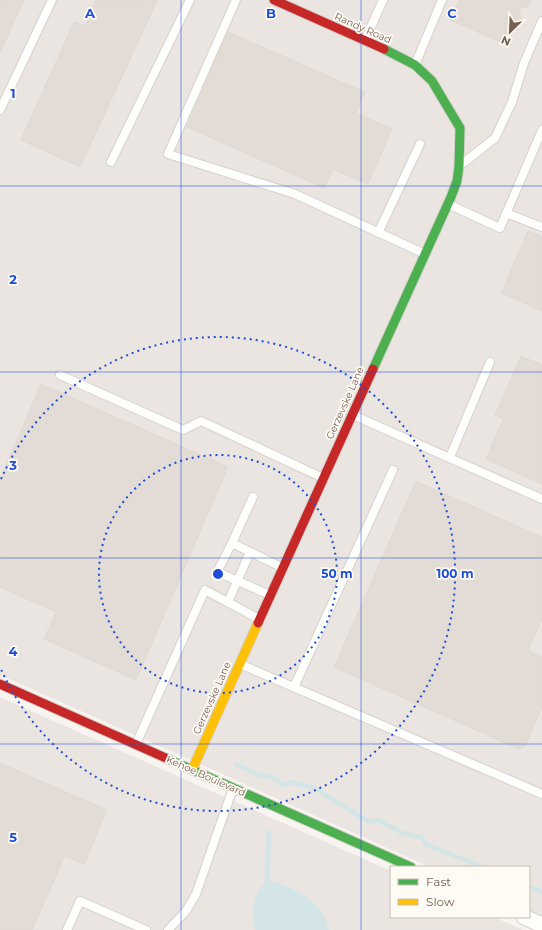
<svg xmlns="http://www.w3.org/2000/svg" width="542" height="930" viewBox="0 0 542 930" font-family="Montserrat,sans-serif">
<style>
.industrial{fill:#eae5e1}
.water{fill:#d3e5e7}
.lines{fill:none;stroke-linecap:round;stroke-linejoin:round}
.stream{stroke:#d3e5e7;stroke-width:4.5}
.building{fill:#e2dbd6;stroke:#e0d9d3}
.lane-casing{stroke:#d6d1cb;stroke-width:10}
.street-casing{stroke:#d6d1cb;stroke-width:17}
.fast-casing{stroke:#d6d1cb;stroke-width:11}
.slow-casing{stroke:#d6d1cb;stroke-width:11}
.jam-casing{stroke:#d6d1cb;stroke-width:11}
.lane{stroke:#fefefd;stroke-width:8}
.street{stroke:#fefefd;stroke-width:15}
.fast{stroke:#4caf50;stroke-width:9}
.slow{stroke:#ffc107;stroke-width:9}
.jam{stroke:#c62828;stroke-width:9}
.rail{stroke:#e6e4e6;stroke-width:3;stroke-dasharray:6 4;stroke-linecap:butt}
.grid{fill:none;stroke:#1d4ed8;stroke-width:1;stroke-opacity:0.55}
.ring{fill:none;stroke:#1d4ed8;stroke-width:2;stroke-dasharray:2 4}
.labels{text-anchor:middle;dominant-baseline:central;stroke-width:3.5;stroke-linejoin:round;paint-order:stroke}
.street-label{font-size:10px;fill:#755f52;stroke:#fefaf4}
.grid-label{font-size:13px;text-anchor:middle;font-weight:bold;fill:#1d4ed8;stroke:#fefaf4;stroke-width:3.5;stroke-linejoin:round;paint-order:stroke}
.centre{fill:#1d4ed8;stroke:#fefaf4;stroke-width:2}
.ring-label{font-size:12px;text-anchor:middle;font-weight:bold;fill:#1d4ed8;stroke:#fefaf4;stroke-width:3.5;stroke-linejoin:round;paint-order:stroke}
</style>
<rect width="100%" height="100%" fill="#f8f5f0"/>
<path class="industrial" d="M0 0H542V917L529 911V867H430L0 675Z
M0 697 391 871V917H494L523 930H0Z"/>
<path class="water" d="M267 880C286 884 311 896 322 912 326 917 327 925 329 930H255C251 910 253 895 267 880Z"/>
<g class="lines">
<path class="stream" d="M236 764 259 775 275 778 282 785 292 782 314 788 369 822 378 820 402 833 422 838 427 845 483 867
M267 880 269 832
M529 887 542 892"/>
</g>
<path class="building" d="M0 0H24L0 53Z
M96 0 157 1 80 167 21 140 74 22 85 26Z
M459 0H531L528 7 519 8 521 21 517 30H509L510 46 450 20Z
M228 32 365 92 356 113 392 129 368 184 333 169 324 188 187 127Z
M528 231 542 237V311L501 293Z
M521 356 542 365V484L486 459 503 419 495 415Z
M41 384 228 467 136 680 44 639 56 612 0 587V480Z
M416 481 542 537V619L528 650 542 657V707L525 746 519 749 334 667Z
M0 763 107 810 84 864 65 856 32 930H0Z"/>
<g class="lines">
<g class="lane-casing">
<path id="lane" d="M236 0 168 154 295 194 425 254
M365 40 383 0
M415 65 442 0
M0 110 52 0
M111 162 190 0
M462 164 495 138 512 102 524 63 542 21
M448 204 500 228 542 130
M506 213 542 227
M378 233 420 144
M60 375 183 430 201 421 323 478
M353 415 542 499
M450 457 490 362
M253 497 232 543 283 568
M232 543 217 572 270 595
M228 602 250 552
M240 664 542 794
M294 687 393 470
M136 744 205 590 259 619
M67 930 80 901 146 930
M168 930 186 911 196 894 233 788"/>
</g>
<g class="street-casing">
<path id="street" d="M524 917 542 925"/>
</g>
<g class="fast-casing">
<path id="fast" d="M373 369 451 197 457 181 459 166 460 128 432 81 415 65 384 49
M168 759 411 867"/>
</g>
<g class="slow-casing">
<path id="slow" d="M192 770 258 623"/>
</g>
<g class="jam-casing">
<path id="jam" d="M274 0 384 49
M258 623 373 369
M0 684 168 759"/>
</g>
<use href="#lane" class="lane"/>
<use href="#street" class="street"/>
<use href="#fast" class="fast"/>
<use href="#slow" class="slow"/>
<use href="#jam" class="jam"/>
<path class="rail" d="M441 290 542 335"/>
</g>
<path class="grid" d="M181 0V930M361 0V930M0 186H542M0 372H542M0 558H542M0 744H542"/>
<g class="ring">
<circle cx="218" cy="574" r="119"/>
<path d="M1 479A237 237 0 1 1 1 669"/>
</g>
<g class="labels">
<g class="street-label">
<text transform="translate(363 28) rotate(24)">Randy Road</text>
<text transform="translate(345 403) rotate(-66)">Gerzevske Lane</text>
<text transform="translate(212 698) rotate(-66)">Gerzevske Lane</text>
<text transform="translate(206 776) rotate(24)">Kehoe Boulevard</text>
</g>
</g>
<g class="grid-label">
<text x="90" y="18">A</text>
<text x="271" y="18">B</text>
<text x="452" y="18">C</text>
<text x="13" y="98">1</text>
<text x="13" y="284">2</text>
<text x="13" y="470">3</text>
<text x="13" y="656">4</text>
<text x="13" y="842">5</text>
</g>
<circle cx="218" cy="574" r="6" class="centre"/>
<g class="ring-label">
<text x="337" y="578">50 m</text>
<text x="455" y="578">100 m</text>
</g>
<rect x="390" y="866" width="140" height="52" fill="#fefaf4" stroke="#c7bcb3"/>
<rect x="398" y="879" width="20" height="6" fill="#4caf50" stroke="#c7bcb3"/>
<text x="426" y="886" font-size="12" fill="#755f52">Fast</text>
<rect x="398" y="899" width="20" height="6" fill="#ffc107" stroke="#c7bcb3"/>
<text x="426" y="906" font-size="12" fill="#755f52">Slow</text>
<g transform="translate(510 32) rotate(204)" stroke="#fefaf4" stroke-width="3" paint-order="stroke">
<path d="M0-3L7 15L0 10L-7 15Z" fill="#755f52"/>
<text y="-6" font-size="11" font-weight="bold" text-anchor="middle" fill="#755f52">N</text>
</g>
</svg>
